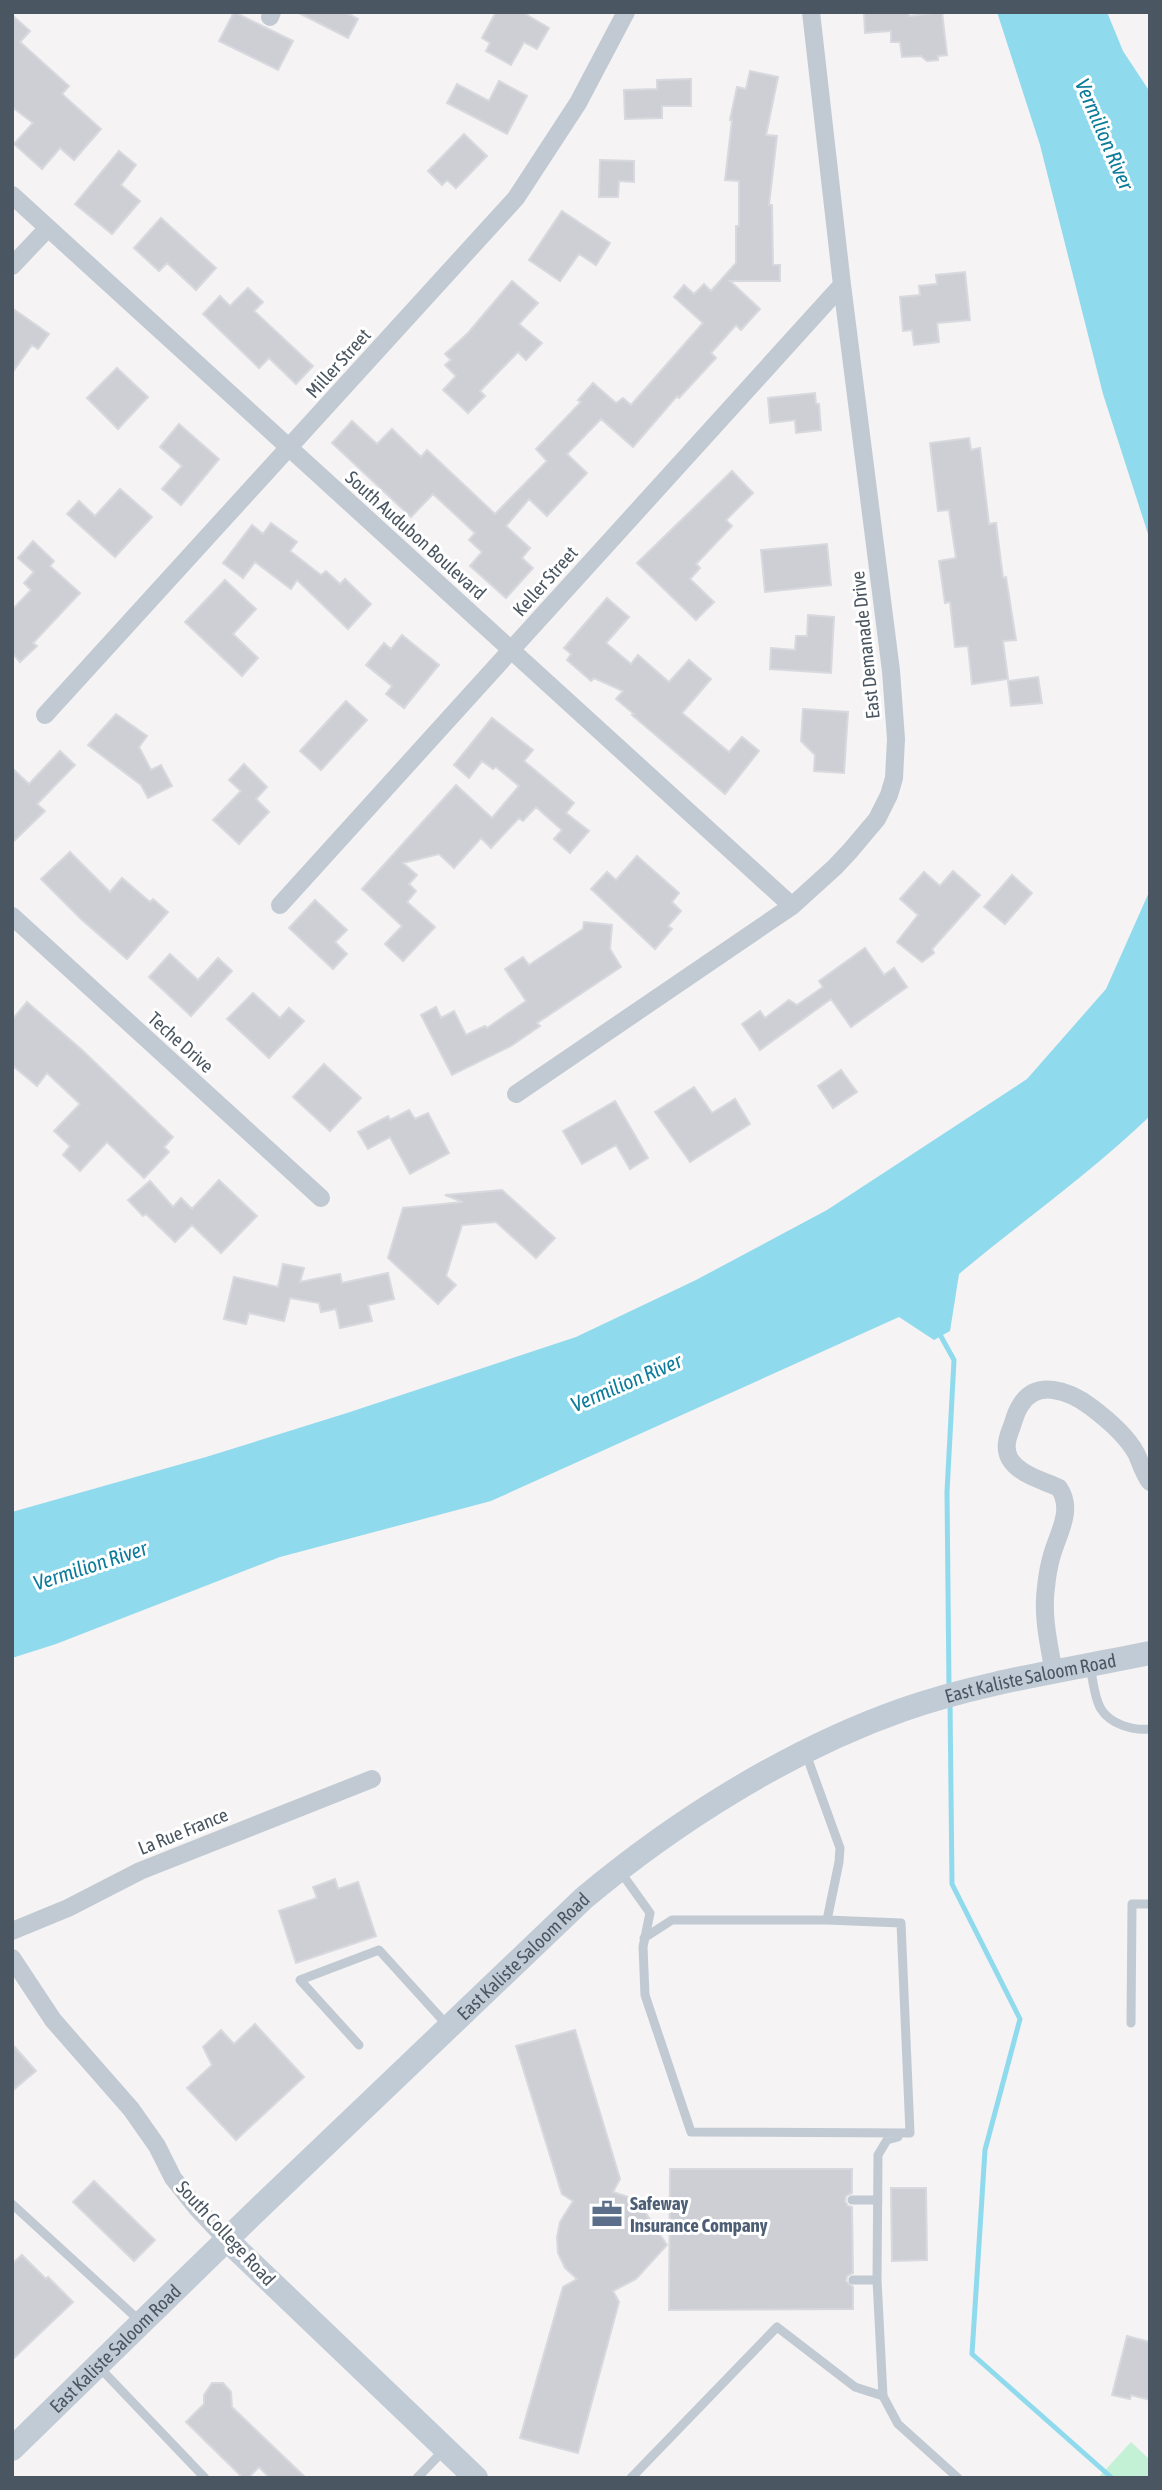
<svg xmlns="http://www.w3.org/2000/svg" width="1162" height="2490" viewBox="0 0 1162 2490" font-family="'Asap Condensed',sans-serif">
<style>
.green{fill:#c3f1d5}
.water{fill:#90daee}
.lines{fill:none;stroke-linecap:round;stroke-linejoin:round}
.stream{stroke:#90daee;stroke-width:5}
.building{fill:#cdcfd5;stroke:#d7d9de;stroke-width:2}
.lane{stroke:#c1cad2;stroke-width:9}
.street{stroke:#c1cad2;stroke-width:18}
.secondary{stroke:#c1cbd6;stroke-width:24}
.labels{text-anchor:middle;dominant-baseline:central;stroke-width:6;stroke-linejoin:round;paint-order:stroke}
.street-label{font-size:19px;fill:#4a5661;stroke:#fff}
.service-label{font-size:19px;font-weight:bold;fill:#4e5e75;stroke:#fff;text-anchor:start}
.water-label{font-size:21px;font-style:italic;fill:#0c7c9b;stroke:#fff}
</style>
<rect width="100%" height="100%" fill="#f5f3f3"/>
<path class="green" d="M1131 2442 1150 2460V2478H1098Z"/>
<path class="water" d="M997 12H1107L1123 51 1150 92V540L1103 394 1040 145Z
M1150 890V1116C1091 1173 1022 1221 959 1274L950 1331 934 1340 899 1317 491 1501 280 1557 56 1644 12 1658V1512L206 1457 347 1413 576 1337 696 1280 827 1210 1027 1079 1106 989Z"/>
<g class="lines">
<path class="stream" d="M938 1331 954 1360 947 1492 949 1688
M950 1701 952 1884 1020 2019 985 2150 972 2354 1112 2478"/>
</g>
<path class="building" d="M234 12 293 41 278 70 219 41Z
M297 12H345L358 19 348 38Z
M496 12H522L549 28 537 49 524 42 511 65 486 51 490 43 482 38Z
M864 12H909V16L942 12 947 55 938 56V60L927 61 921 56 902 57 900 42H891V31L865 33Z
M12 15 30 31 20 42 69 86 62 94 101 129 74 160 60 148 42 169 14 144 33 123 12 107Z
M750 71 778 77 766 135 777 136 769 205H772L773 265H780V281H730L760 309 741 330 736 325 711 353 716 358 679 398 677 396 633 447 601 419 567 454 587 473 547 516 529 499 506 526 530 548 522 558 533 568 506 598 470 566 482 552 469 540 475 533 433 494 411 517 332 443 352 421 377 444 392 429 421 457 427 450 495 514 547 461 536 449 581 402 578 400 593 383 616 403 623 398 631 405 703 323 674 297 684 285 694 294 704 284 711 291 736 263V226H739V181L725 180 732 120H730L737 87 746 89Z
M691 79V106H662V118L625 119 624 90 657 89V80Z
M499 81 527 96 507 134 447 103 457 84 489 101Z
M464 134 487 156 456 188 447 180 442 185 428 171Z
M119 151 136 165 121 185 140 201 112 234 75 204Z
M600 160 634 161V182L619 181 618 197H599Z
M562 211 610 243 596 265 579 254 560 281 529 260Z
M161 218 216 268 196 290 167 263 159 271 134 248Z
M965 272 970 320 937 323 939 342 914 345 912 330 903 331 900 297 920 295 919 286 937 284 936 275Z
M512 281 538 303 519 324 542 343 526 360 518 352 480 391 485 396 468 413 443 390 456 376 445 365 451 360 445 354 468 333Z
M248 288 263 302 254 311 313 366 296 384 269 358 259 368 203 314 220 296 230 306Z
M12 308 49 334 38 349 32 345 12 373Z
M117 368 148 397 118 429 87 398Z
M815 393 816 404H819L821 430 796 433 795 420 770 423 768 398Z
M179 424 219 459 181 505 162 489 182 466 160 447Z
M969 438 971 450 980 448 989 524 996 523 1003 578 1006 577 1016 640 1003 641 1008 679 972 684 968 646 955 647 950 602 945 603 939 561 956 558 949 510 938 511 930 443Z
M732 471 753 493 726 520 732 526 696 564 700 568 690 579 714 602 696 620 637 563Z
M120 489 152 517 115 557 67 514 79 501 95 516Z
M271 523 297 542 290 551 321 575 326 571 340 584 345 579 371 604 348 629 297 580 291 589 255 562 243 578 223 563 252 525 263 534Z
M33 541 54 561 50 566 80 593 33 643 37 646 20 662 12 653V610L31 590 24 583 34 572 18 558Z
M827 544 831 585 765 592 761 550Z
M225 580 256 609 233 634 258 658 242 676 185 622Z
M607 598 629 617 606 643 631 664 638 655 669 682 689 660 711 679 682 713 729 752 742 737 759 751 725 794 632 715 634 714 616 699 623 691 594 678 591 681 567 660 571 654 564 648Z
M808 615 834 617 831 673 770 669 771 648 795 650 796 636H807Z
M402 635 439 665 404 708 386 694 392 686 366 665 384 643 391 649Z
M1038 677 1042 703 1011 706 1008 681Z
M346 701 367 720 321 770 300 751Z
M803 709 848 712 844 773 814 771 815 755 801 741Z
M116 714 147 736 139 747 151 770 161 765 172 786 148 798 141 785 88 745Z
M492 718 533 750 524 761 574 803 566 813 589 831 570 853 554 839 562 830 536 807 523 821 519 818 491 848 481 838 454 868 439 854 403 863 417 875 409 884 416 891 407 902 435 927 403 961 385 944 402 926 362 889 456 785 492 818 519 786 496 767 493 769 482 761 469 778 454 765Z
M60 751 75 765 37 804 45 811 12 843V768L29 784Z
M244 764 267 787 256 799 269 812 239 844 213 820 241 791 229 780Z
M70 852 110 892 122 878 150 902 153 899 168 912 127 959 82 920 41 879Z
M637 856 679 893 672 902 681 911 668 926 672 929 655 949 591 889 607 872 616 880Z
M953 871 980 895 932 949 934 953 922 962 897 942 918 915 900 899 924 872 940 886Z
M1012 875 1032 893 1005 924 984 907Z
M315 900 347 930 335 942 347 954 333 969 289 928Z
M584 922 612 925 610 949 621 967 537 1023 540 1026 511 1046 452 1075 421 1015 436 1007 441 1018 454 1011 466 1035 485 1026 487 1028 526 1001 505 969 523 957 529 965 583 929Z
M865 948 884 975 894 968 907 987 851 1027 831 999 760 1050 742 1024 760 1011 765 1018 789 1000 797 1005 823 987 819 981Z
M170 954 198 980 218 958 232 971 191 1016 149 977Z
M253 993 280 1018 289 1008 304 1021 269 1058 227 1019Z
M27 1002 82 1050 173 1137 164 1147 169 1152 144 1178 107 1142 80 1171 63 1155 70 1146 54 1131 80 1104 47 1073 37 1086 12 1065V1020Z
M324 1064 361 1098 330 1131 293 1097Z
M841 1070 857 1092 833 1108 818 1086Z
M694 1087 712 1113 735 1099 750 1124 690 1162 655 1112Z
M615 1101 648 1158 630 1169 616 1145 582 1164 563 1131Z
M409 1110 415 1119 428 1113 449 1153 410 1174 390 1137 368 1149 358 1132 388 1116 390 1120Z
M219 1180 257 1216 221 1253 192 1225 175 1242 146 1214 143 1216 128 1200 150 1181 173 1207 181 1198 192 1209Z
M502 1190 555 1238 536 1258 496 1222 462 1225 446 1276 456 1285 438 1304 388 1258 403 1208 463 1202 445 1195Z
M283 1264 304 1268 300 1282 340 1274 342 1283 388 1273 394 1299 368 1305 372 1321 340 1328 336 1309 321 1312 319 1303 290 1298 284 1321 249 1313 246 1324 224 1319 234 1277 278 1287Z
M335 1879 338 1889 358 1882 376 1936 296 1963 279 1911 317 1898 313 1887Z
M255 2024 304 2077 236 2140 187 2088 212 2065 203 2047 221 2030 234 2044Z
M575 2030 620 2179 613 2192 628 2197 641 2206 667 2245 636 2279 613 2291 619 2302 578 2453 520 2438 563 2287 577 2279 565 2268 558 2253 557 2237 560 2222 573 2201 562 2194 516 2046Z
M12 2044 36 2071 12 2091Z
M670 2169H852V2193L846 2196 845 2201 848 2206 852 2207 853 2273 847 2276 846 2281 853 2287V2309L669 2310Z
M94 2181 155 2240 134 2261 73 2202Z
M891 2188H926L927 2260 892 2261Z
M22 2255 46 2279 48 2277 73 2302 12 2360V2264Z
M1127 2336 1150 2342V2400L1131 2395 1130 2399 1112 2395Z
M212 2383H223L231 2392 232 2407 306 2478H270L259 2467 248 2478H243L186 2422 204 2404V2395Z"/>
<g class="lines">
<path class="lane" d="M1090 1666C1093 1679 1094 1698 1101 1709 1110 1724 1133 1731 1150 1729
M620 1871 650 1913 643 1947 645 1995 691 2132 910 2133 901 1923 827 1920 839 1862 840 1848 806 1754
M644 1938 672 1920H827
M1131 2023 1132 1904H1150
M359 2045 300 1980 379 1950 448 2026
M898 2137 887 2140 878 2155 877 2280 883 2396 898 2424 958 2478
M852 2200H878
M12 2204 141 2322
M853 2280H877
M99 2367 205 2478
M417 2478 445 2449
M631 2478 777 2327 855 2387 883 2396"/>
<path class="street" d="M270 17 272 12
M12 195 792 906
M12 266 48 228
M45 715 516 198 578 103 626 12
M280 905 842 285
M12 916 321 1198
M516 1094 792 906 835 867 850 851 877 819 889 795 894 778 896 739 891 671 842 285 811 12
M1054 1673C1049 1645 1042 1616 1046 1587 1047 1577 1049 1565 1052 1555 1058 1533 1074 1510 1059 1488 1044 1481 1022 1475 1012 1462 1003 1451 1007 1438 1012 1426 1014 1420 1016 1412 1020 1406 1036 1378 1070 1391 1091 1407 1107 1419 1126 1435 1136 1453 1141 1463 1143 1473 1150 1482
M12 1931 68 1908 140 1871 372 1779
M12 1958 53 2020 131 2109 157 2146 173 2178 196 2207 227 2240"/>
<g class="secondary">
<path d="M227 2240 476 2478"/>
<path id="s1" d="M12 2449 252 2215 584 1898C676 1821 789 1750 902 1710 982 1682 1067 1670 1150 1653"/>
</g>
</g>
<defs>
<g id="office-bare" transform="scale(2.415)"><path d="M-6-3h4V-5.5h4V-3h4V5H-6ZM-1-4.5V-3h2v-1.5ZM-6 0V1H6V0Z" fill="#5c6f8a" stroke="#fff" stroke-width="2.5" paint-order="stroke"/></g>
</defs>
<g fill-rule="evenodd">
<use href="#office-bare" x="607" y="2214"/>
</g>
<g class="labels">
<g class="street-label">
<text transform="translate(338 363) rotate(-48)">Miller Street</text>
<text transform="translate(416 535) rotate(42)">South Audubon Boulevard</text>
<text transform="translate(545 581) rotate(-48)">Keller Street</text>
<text transform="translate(865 645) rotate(-96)">East Demanade Drive</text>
<text transform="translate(181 1042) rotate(42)">Teche Drive</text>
<text stroke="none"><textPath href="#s1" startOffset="1298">East Kaliste Saloom Road</textPath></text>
<text transform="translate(183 1831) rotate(-22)">La Rue France</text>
<text stroke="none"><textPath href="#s1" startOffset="710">East Kaliste Saloom Road</textPath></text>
<text transform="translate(226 2233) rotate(47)">South College Road</text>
<text stroke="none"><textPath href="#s1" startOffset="144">East Kaliste Saloom Road</textPath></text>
</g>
<g class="service-label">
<text x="630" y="2203">Safeway<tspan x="630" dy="22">Insurance Company</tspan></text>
</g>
<g class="water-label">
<text transform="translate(1105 134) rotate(67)">Vermilion River</text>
<text transform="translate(626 1382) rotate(-23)">Vermilion River</text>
<text transform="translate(90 1565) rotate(-18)">Vermilion River</text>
</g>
</g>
<rect width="1162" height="2490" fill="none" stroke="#4a5661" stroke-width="28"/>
</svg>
